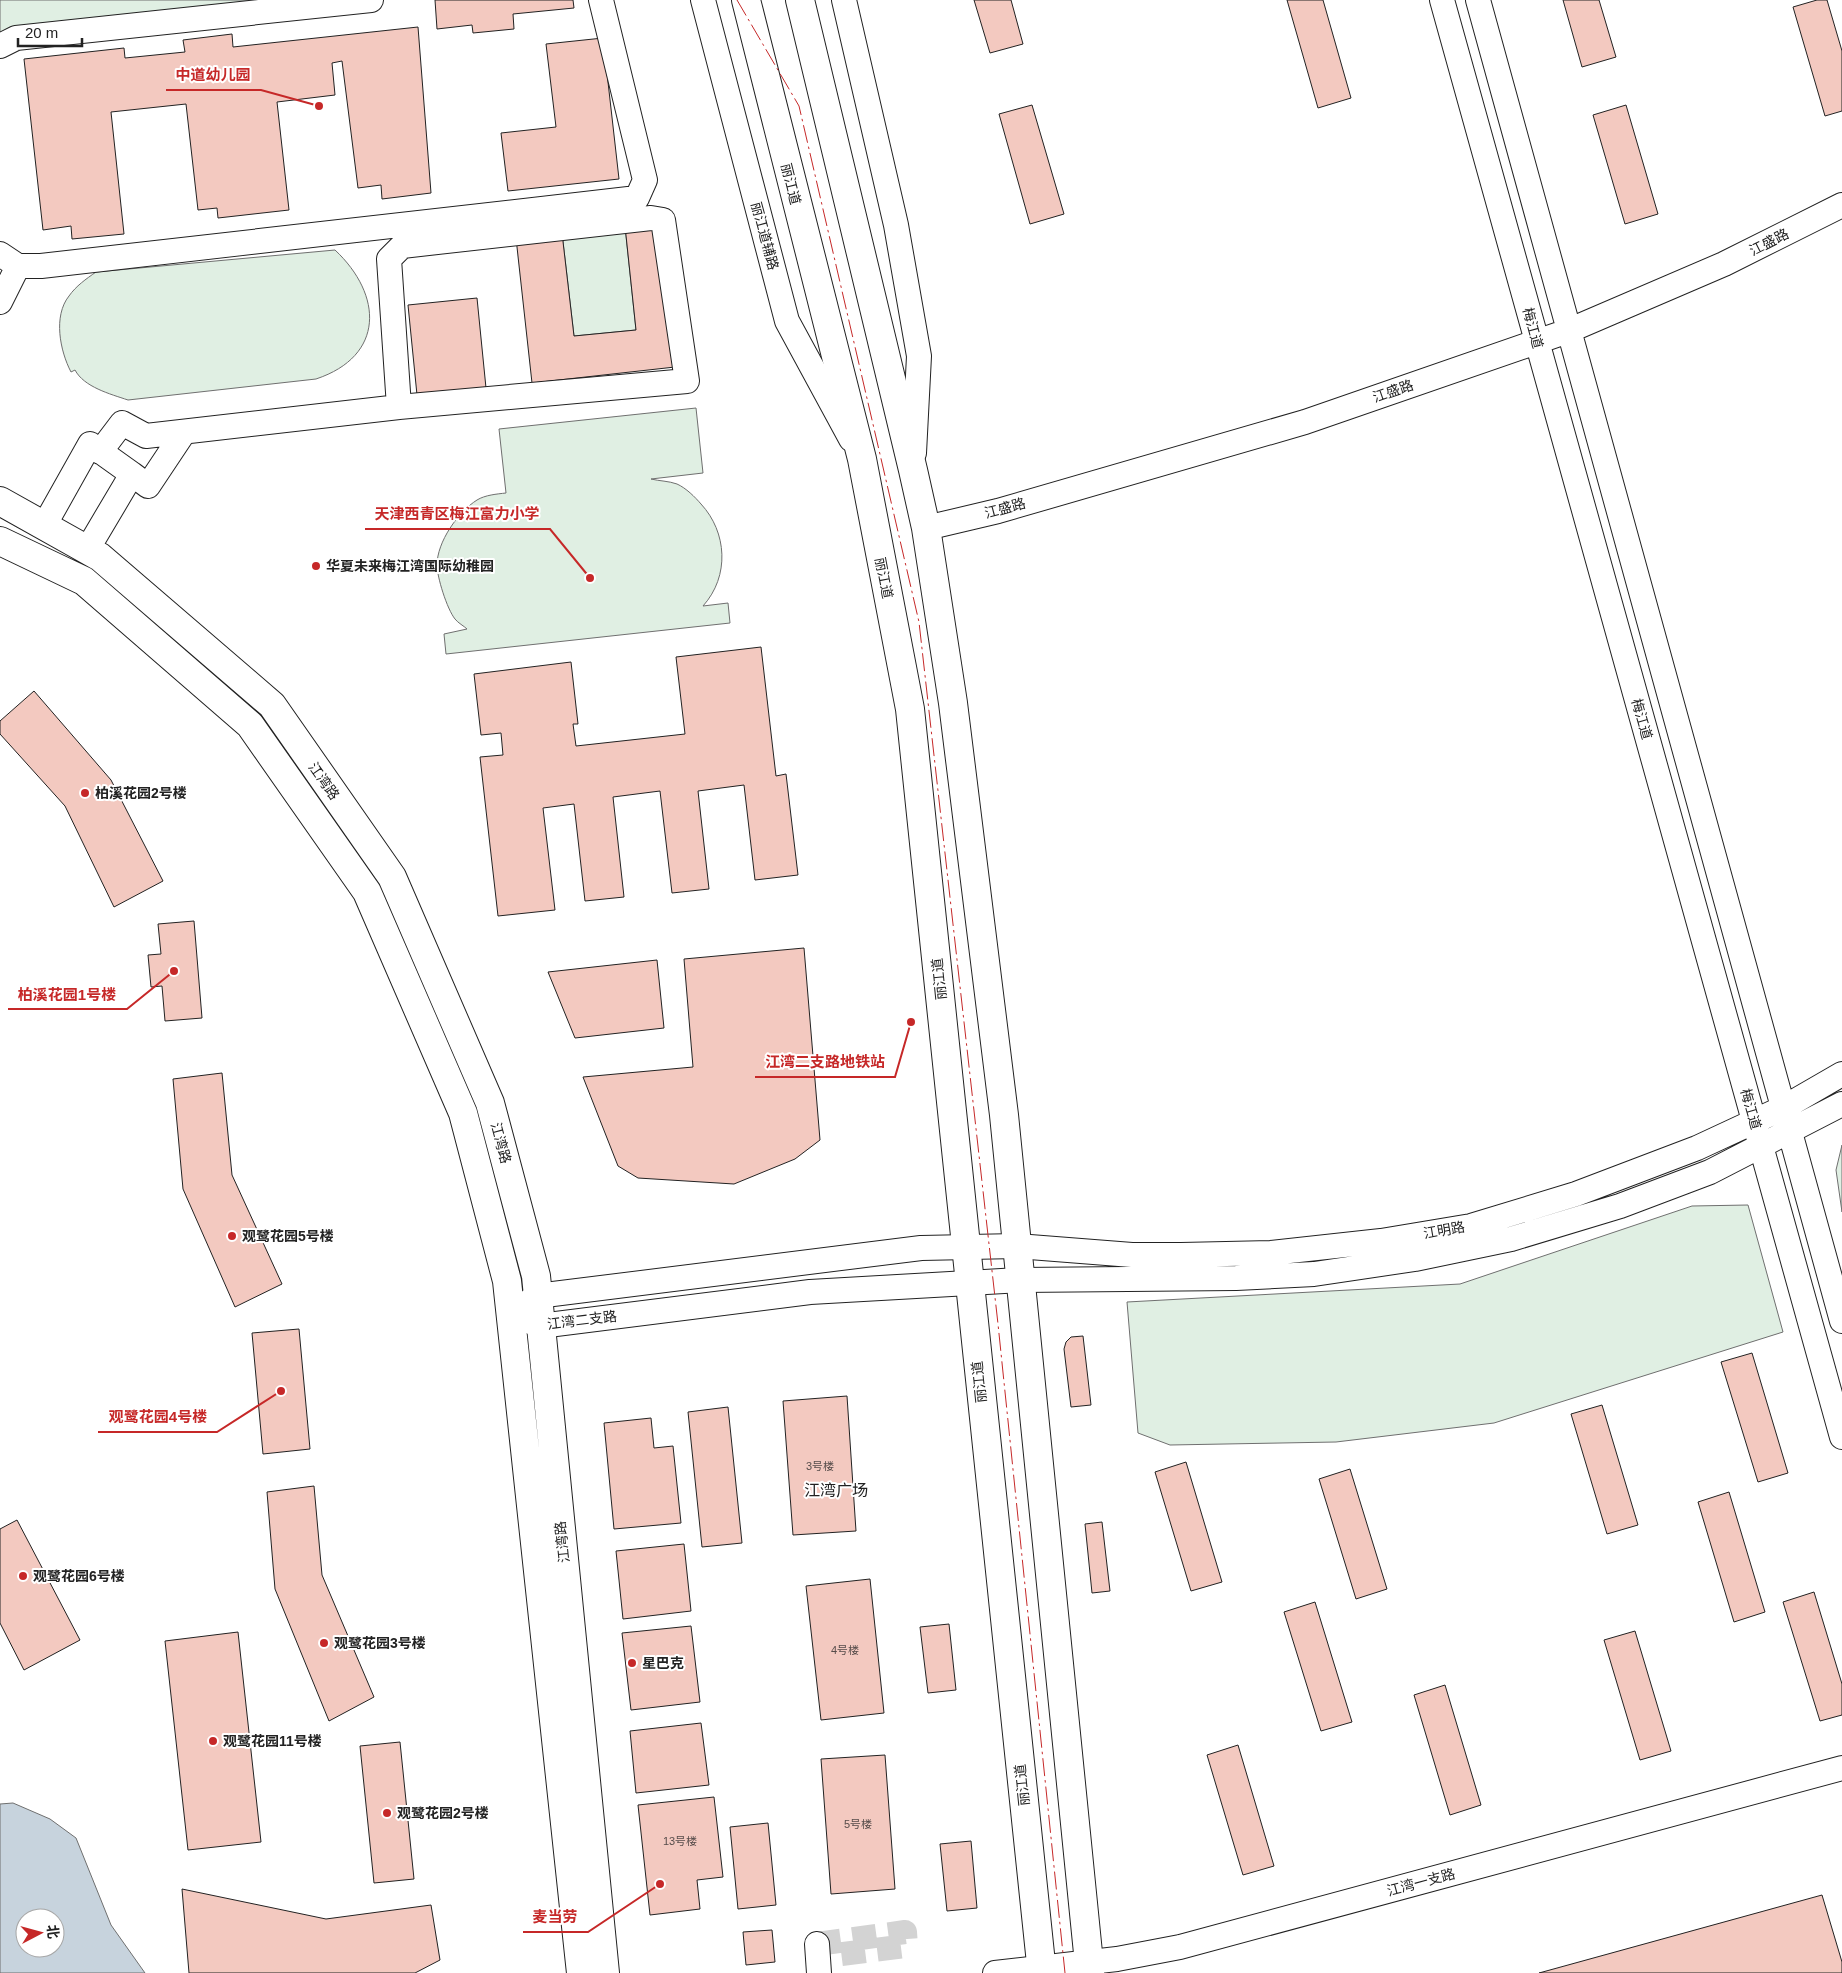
<svg xmlns="http://www.w3.org/2000/svg" width="1842" height="1973" viewBox="0 0 1842 1973" font-family="Arial,'Noto Sans SC',sans-serif">
<style>
.green{fill:#e0efe3;stroke:#6f6f6f}
.water{fill:#c7d3dd;stroke:#6f6f6f;fill-rule:evenodd}
.building{fill:#f3c9c0;stroke:#222}
.lines{fill:none;stroke-linecap:round;stroke-linejoin:round}
.minor-tunnel{stroke:#d3d3d3;stroke-width:24;stroke-dasharray:24 12;stroke-linecap:butt}
.minor-casing{stroke:#222;stroke-width:26}
.major-casing{stroke:#222;stroke-width:30}
.minor{stroke:#fff;stroke-width:24}
.major{stroke:#fff;stroke-width:28}
.power{stroke:#c62828;stroke-width:1;stroke-dasharray:18 4 2.5 4;stroke-linecap:butt}
.poi-dot{fill:#c62828;stroke:#fff;stroke-width:2}
.labels{text-anchor:middle;dominant-baseline:central;stroke-width:4;stroke-linejoin:round;paint-order:stroke}
.number-label{font-size:11px;fill:#564c4a}
.street-label{font-size:14px;fill:#222;stroke:#fff}
.poi-label{font-size:14px;font-weight:bold;fill:#222;stroke:#fff;text-anchor:start}
.quarter-label{font-size:16px;fill:#222;stroke:#fff}
.leader{fill:none;stroke:#c62828;stroke-width:2}
.callout-dot{fill:#c62828;stroke:#fff;stroke-width:2}
.callout-label{font-size:15px;text-anchor:middle;font-weight:bold;fill:#c62828;stroke:#fff;stroke-width:4;stroke-linejoin:round;paint-order:stroke}
</style>
<rect width="100%" height="100%" fill="#fff"/>
<path class="green" d="M0 0H299L0 33Z
M625 226 636 330 574 336 562 233Z
M335 250C383 295 385 356 316 379L128 400C110 394 84 387 75 370L71 372C60 351 53 316 69 296 76 286 86 279 96 272Z
M696 408 703 473 651 479C659 481 669 481 677 484 686 488 695 497 701 504 727 532 730 576 703 606L728 603 730 623 446 654 444 634 467 629C464 626 458 623 455 619 447 609 437 577 437 565 437 542 458 512 477 500 485 495 497 494 506 493L499 429Z
M1842 1145V1212L1836 1170Z
M1748 1205 1783 1332 1494 1423 1336 1442 1170 1445 1138 1433 1127 1302 1460 1284 1692 1206Z"/>
<path class="water" d="M13 1803 50 1819 76 1838 111 1925 145 1973H0V1804ZM25 1918H55V1948H25Z"/>
<path class="building" d="M435 0H573L574 8 513 14 514 29 473 33 472 25 437 29Z
M974 0H1011L1023 44 990 53Z
M1287 0H1323L1351 98 1318 108Z
M1563 0H1599L1616 57 1582 67Z
M1817 0H1827L1842 51V111L1825 116 1793 7Z
M418 27 431 193 382 199 381 185 358 188 342 61 332 63 335 95 277 102 289 210 218 218 217 208 198 210 186 104 111 112 124 234 72 239 71 226 43 230 24 59 124 48 125 58 185 52 183 40 232 34 233 47Z
M603 38 619 179 508 191 501 133 556 127 546 44Z
M1032 105 1064 214 1030 224 999 114Z
M1626 105 1658 214 1625 224 1593 115Z
M659 222 675 367 532 383 516 238 562 233 574 336 636 330 625 226Z
M477 298 486 388 417 395 408 305Z
M761 647 776 776 786 774 798 875 755 880 744 785 698 791 709 889 672 893 660 791 613 797 624 897 585 901 574 804 543 808 555 910 498 916 480 757 503 755 501 733 481 735 474 674 571 662 578 724H573L576 746 685 734 676 657Z
M34 691 111 780 163 881 114 907 65 806 0 734V721Z
M194 921 202 1018 165 1021 162 986 151 987 148 955 161 954 158 924Z
M804 948 820 1140 795 1159 734 1184 638 1178 618 1166 583 1077 693 1067 684 959Z
M657 960 664 1028 575 1038 548 972Z
M222 1073 232 1175 282 1284 235 1307 183 1189 173 1079Z
M299 1329 310 1449 263 1454 252 1333Z
M1083 1336 1091 1405 1071 1407 1064 1349 1066 1342 1071 1337Z
M1752 1353 1788 1473 1758 1482 1721 1362Z
M847 1396 856 1531 793 1535 783 1401Z
M1602 1405 1638 1525 1607 1534 1571 1414Z
M728 1407 742 1543 702 1547 688 1412Z
M651 1418 654 1448 673 1446 681 1523 614 1529 604 1423Z
M1186 1462 1222 1582 1191 1591 1155 1472Z
M1350 1469 1387 1589 1356 1599 1319 1479Z
M314 1486 322 1575 374 1697 329 1721 275 1589 267 1492Z
M1729 1492 1765 1612 1734 1622 1698 1502Z
M17 1520 80 1640 24 1670 0 1623V1529Z
M1102 1522 1110 1591 1092 1593 1085 1524Z
M684 1544 691 1611 623 1619 616 1551Z
M870 1579 884 1713 821 1720 806 1586Z
M1814 1592 1842 1684V1715L1820 1721 1783 1602Z
M1315 1602 1352 1722 1321 1731 1284 1612Z
M949 1624 956 1690 928 1693 920 1627Z
M691 1626 700 1702 631 1710 622 1633Z
M1635 1631 1671 1751 1640 1760 1604 1640Z
M238 1632 261 1842 188 1850 165 1641Z
M1445 1685 1481 1805 1450 1815 1414 1695Z
M701 1723 709 1785 636 1793 630 1731Z
M400 1742 414 1879 374 1883 360 1746Z
M1238 1745 1274 1866 1243 1875 1207 1755Z
M885 1755 895 1889 831 1894 821 1759Z
M714 1797 723 1877 697 1880 700 1909 650 1915 638 1805Z
M768 1823 776 1905 738 1909 730 1827Z
M971 1841 977 1908 947 1911 940 1844Z
M182 1889 326 1919 431 1905 440 1960 415 1973H189Z
M1822 1895 1842 1962V1973H1539Z
M772 1930 775 1962 746 1965 743 1932Z"/>
<g class="lines">
<path class="minor-tunnel" d="M817 1944 905 1932 906 1946 818 1957"/>
<g class="minor-casing">
<path id="minor" d="M703 0 787 321 851 439
M844 0 896 225 919 356 914 453
M1442 0 1842 1437
M1478 0 1842 1321
M0 46 16 38 371 0
M0 254 18 266H41L637 198 645 180 601 0
M0 302 18 266
M100 452 122 423 146 436 399 407 389 259 402 246 651 218 663 220 687 381 399 407
M132 474 148 486 184 432
M44 526 90 444 132 474 87 550
M926 528 998 511 1305 422 1568 331 1724 264 1842 205
M510 1314 537 1296 921 1248 1017 1246 1132 1255H1181L1271 1253 1381 1241 1471 1226 1576 1194 1697 1148 1783 1108 1842 1074
M524 1319 540 1326 810 1292 1020 1280 1236 1278 1314 1274 1415 1259 1511 1239 1620 1206 1710 1172 1842 1104
M817 1944 819 1973
M995 1973 1117 1959 1180 1947 1842 1768"/>
</g>
<g class="major-casing">
<path id="major" d="M746 0 862 459 910 709 1042 1973
M800 0 913 470 926 528 953 703 1004 1115 1090 1973
M0 501 100 557 272 705 392 877 490 1103 536 1276 605 1973
M0 541 84 581 250 725 367 892 463 1113 507 1281 581 1973"/>
</g>
<use href="#minor" class="minor"/>
<use href="#major" class="major"/>
<path class="power" d="M737 0 799 106 919 622 998 1324 1065 1973"/>
</g>
<g class="poi-dot">
<circle cx="316" cy="566" r="5"/>
<circle cx="85" cy="793" r="5"/>
<circle cx="232" cy="1236" r="5"/>
<circle cx="23" cy="1576" r="5"/>
<circle cx="324" cy="1643" r="5"/>
<circle cx="632" cy="1663" r="5"/>
<circle cx="213" cy="1741" r="5"/>
<circle cx="387" cy="1813" r="5"/>
</g>
<g class="labels">
<g class="number-label">
<text x="820" y="1466">3号楼</text>
<text x="845" y="1650">4号楼</text>
<text x="858" y="1824">5号楼</text>
<text x="680" y="1841">13号楼</text>
</g>
<g class="street-label">
<text transform="translate(791 184) rotate(76)">丽江道</text>
<text transform="translate(765 236) rotate(75)">丽江道辅路</text>
<text transform="translate(1769 242) rotate(-27)">江盛路</text>
<text transform="translate(1533 328) rotate(75)">梅江道</text>
<text transform="translate(1393 391) rotate(-19)">江盛路</text>
<text transform="translate(1005 508) rotate(-15)">江盛路</text>
<text transform="translate(884 578) rotate(79)">丽江道</text>
<text transform="translate(1642 719) rotate(74)">梅江道</text>
<text transform="translate(324 781) rotate(55)">江湾路</text>
<text transform="translate(939 979) rotate(-96)">丽江道</text>
<text transform="translate(1751 1109) rotate(74)">梅江道</text>
<text transform="translate(501 1143) rotate(75)">江湾路</text>
<text transform="translate(1444 1230) rotate(-10)">江明路</text>
<text transform="translate(582 1320) rotate(-7)">江湾二支路</text>
<text transform="translate(979 1382) rotate(-96)">丽江道</text>
<text transform="translate(562 1542) rotate(-96)">江湾路</text>
<text transform="translate(1022 1785) rotate(-96)">丽江道</text>
<text transform="translate(1421 1882) rotate(-15)">江湾一支路</text>
</g>
<g class="poi-label">
<text x="326" y="566">华夏未来梅江湾国际幼稚园</text>
<text x="95" y="793">柏溪花园2号楼</text>
<text x="242" y="1236">观鹭花园5号楼</text>
<text x="33" y="1576">观鹭花园6号楼</text>
<text x="334" y="1643">观鹭花园3号楼</text>
<text x="642" y="1663">星巴克</text>
<text x="223" y="1741">观鹭花园11号楼</text>
<text x="397" y="1813">观鹭花园2号楼</text>
</g>
<g class="quarter-label">
<text x="836" y="1490">江湾广场</text>
</g>
</g>
<path class="leader" d="M319 106L261 90H166M590 578L550 529H365M174 971L127 1009H8M911 1022L895 1077H755M281 1391L217 1432H98M660 1884L588 1932H523"/>
<g class="callout-dot">
<circle cx="319" cy="106" r="5"/>
<circle cx="590" cy="578" r="5"/>
<circle cx="174" cy="971" r="5"/>
<circle cx="911" cy="1022" r="5"/>
<circle cx="281" cy="1391" r="5"/>
<circle cx="660" cy="1884" r="5"/>
</g>
<g class="callout-label">
<text x="213" y="80">中道幼儿园</text>
<text x="457" y="519">天津西青区梅江富力小学</text>
<text x="67" y="1000">柏溪花园1号楼</text>
<text x="825" y="1067">江湾二支路地铁站</text>
<text x="158" y="1422">观鹭花园4号楼</text>
<text x="555" y="1922">麦当劳</text>
</g>
<g transform="translate(40 1933) rotate(84)"><circle r="24" fill="#ffffff" stroke="#a7a7a7"/>
<path d="M0-4L9 19L0 12L-9 19Z" fill="#c62828"/>
<text y="-8" font-size="14" font-weight="bold" text-anchor="middle" fill="#222222">北</text>
</g>
<path d="M18 38v8h64v-8" fill="none" stroke="#222222" stroke-width="2.5"/>
<text x="25" y="38" font-size="15" fill="#222222" stroke="#ffffff" stroke-width="4" paint-order="stroke">20 m</text>
</svg>
